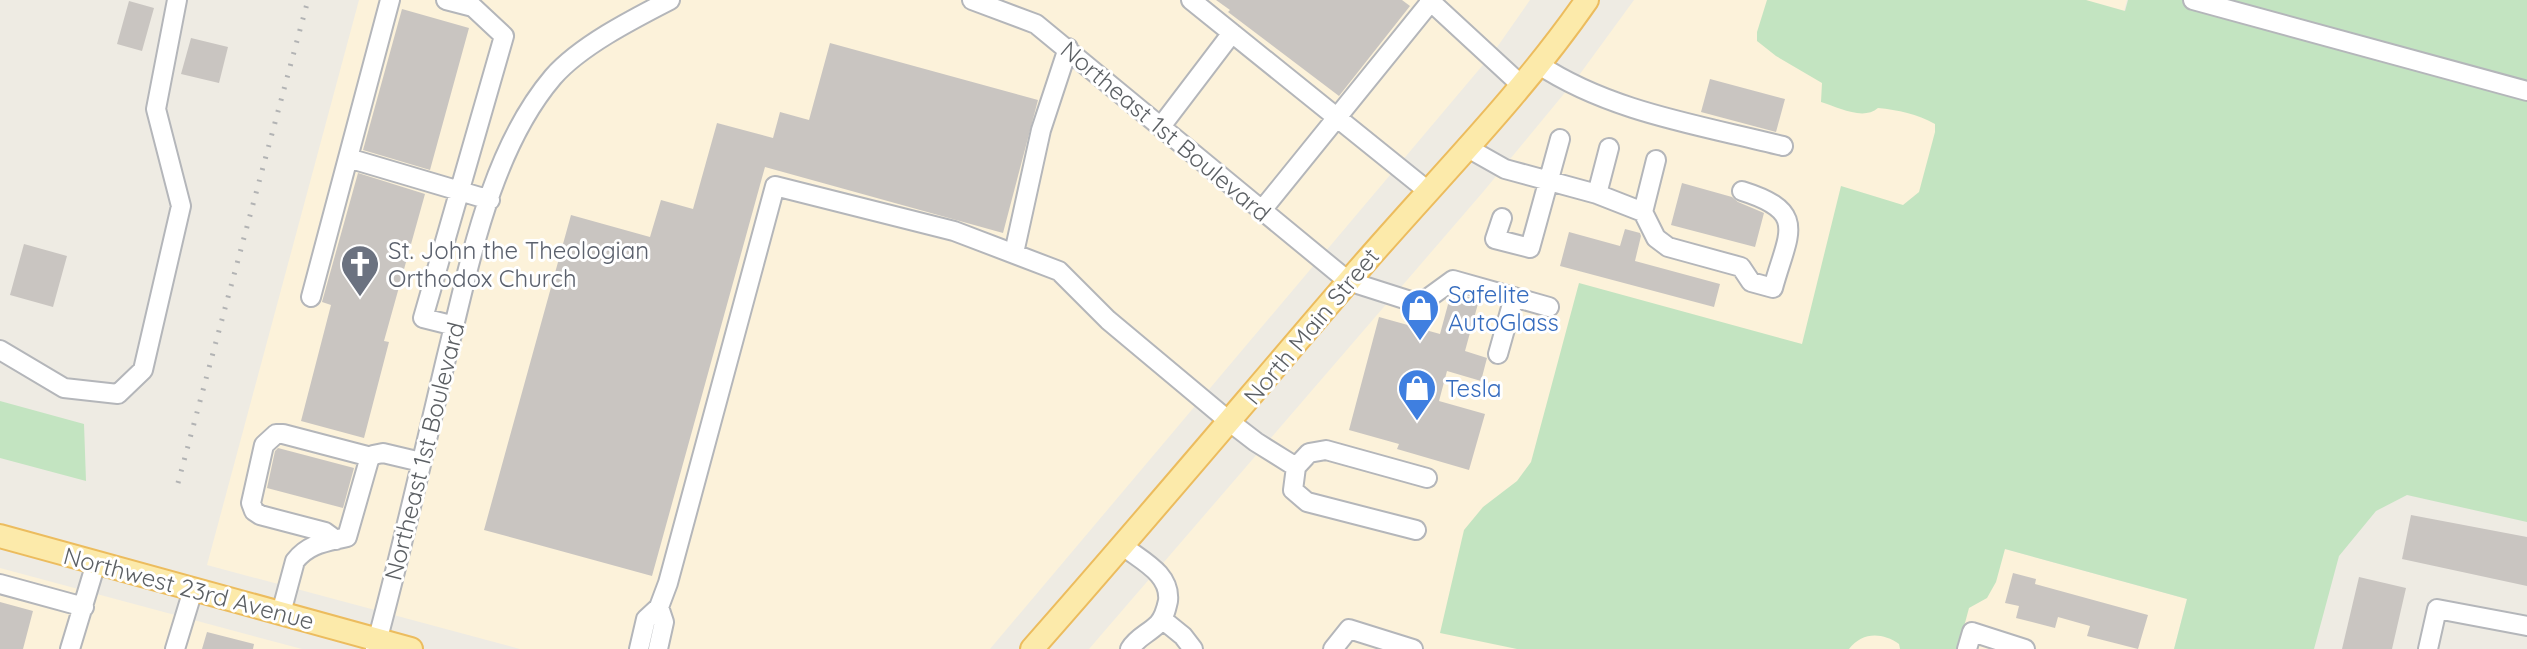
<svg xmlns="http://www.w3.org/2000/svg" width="2527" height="649" viewBox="0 0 2527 649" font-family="Quicksand,sans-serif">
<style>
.commercial{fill:#fcf2da}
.green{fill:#c3e4c1}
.building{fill:#c9c5c1}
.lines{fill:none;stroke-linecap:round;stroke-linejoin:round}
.minor-casing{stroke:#b4b6ba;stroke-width:22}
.major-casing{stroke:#ecbc5e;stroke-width:26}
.minor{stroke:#fff;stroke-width:18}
.major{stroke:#fceaaa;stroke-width:22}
.rail{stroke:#b2b3b4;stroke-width:5;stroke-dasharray:2 10;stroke-linecap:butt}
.labels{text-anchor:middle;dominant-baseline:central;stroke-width:6;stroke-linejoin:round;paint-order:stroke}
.street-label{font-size:24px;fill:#5c6064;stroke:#fff}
.worship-label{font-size:24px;fill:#5b616d;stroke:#fff;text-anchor:start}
.shop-label{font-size:24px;fill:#366cbe;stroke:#fff;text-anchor:start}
</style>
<rect width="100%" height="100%" fill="#eeebe3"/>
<path class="commercial" d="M359 0H1530L1493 53 990 649H520L207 565Z
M1634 0H2127L1983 543 2187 599 2174 649H1089L1483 192 1577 78Z
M0 568 302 649H0Z"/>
<path class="green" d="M1767 0H2086L2125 11 2128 0H2527V522L2407 495 2376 511 2339 556 2314 649H2174L2187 599 2005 549 1996 582 1987 598 1969 608 1958 649H1900L1899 644C1882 632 1862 632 1849 649H1517L1440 633 1464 530 1483 507 1517 481 1531 462 1579 283 1802 344 1841 186 1903 205 1919 192 1935 132V124C1917 114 1898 110 1878 108 1863 121 1838 107 1821 102L1822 83 1776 56 1757 41V32Z
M0 401 84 424 86 481 0 458Z"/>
<path class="building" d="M1216 0H1402L1410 6 1339 96 1228 12 1230 10Z
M129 1 154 8 142 51 117 44Z
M402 9 469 28 430 170 363 150Z
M191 38 228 47 219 83 181 74Z
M830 43 1038 100 1003 233 765 167 652 576 484 530 571 215 650 237 661 200 693 209 717 123 773 138 780 112 809 120Z
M1710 79 1785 99 1776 132 1701 112Z
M358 173 425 194 384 341 389 342 364 438 301 421 331 305 322 302Z
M1682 183 1732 197 1738 202 1764 213 1755 247 1671 225Z
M1625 229 1640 233 1641 236 1635 261 1720 284 1714 307 1560 266 1569 232 1620 246Z
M24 244 67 256 53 307 10 295Z
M1455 293 1479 300 1465 351 1487 358 1481 381 1447 371 1439 401 1485 414 1469 470 1397 449 1399 444 1349 430 1379 317 1440 334 1450 297Z
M278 448 354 468 343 508 267 488 275 451Z
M2411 515 2527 537V586L2402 559Z
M2013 573 2036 579 2035 584 2148 615 2138 649 2087 636 2090 626 2058 617 2055 628 2016 618 2019 606 2005 603Z
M2359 577 2406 588 2392 649H2342Z
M0 602 33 611 23 649H0Z
M207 632 254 644 253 649H202Z"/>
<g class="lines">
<g class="minor-casing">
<path id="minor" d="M446 0 473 7 504 36 423 318 455 326
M972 0 1036 24 1348 281 1420 304 1453 280 1549 307
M1191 0 1428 191
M1429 0 1520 84
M2193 0 2527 91
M1538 64C1610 112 1700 125 1783 146
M1162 125 1232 33
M1466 147 1505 169 1597 194 1643 212 1656 160
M348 158 490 200
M1597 194 1609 148
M1262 210 1432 0
M1643 212 1656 238 1668 247 1741 267 1751 282 1773 288C1788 233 1809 212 1742 191
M1502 218 1495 239 1530 248 1560 139
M1014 253 1041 130 1068 48
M311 297 390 0
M0 350 64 388 118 394 143 370 181 206 156 109 177 0
M1498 354 1514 297
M1296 467 1293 490 1307 502 1416 530
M336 540 325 532 260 515 254 511 251 503 264 445 276 434H283L371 457
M1123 546C1142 561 1171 574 1168 601 1166 610 1164 618 1158 624 1148 634 1137 637 1130 649
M0 584 84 607
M281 613 295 561C309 543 327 542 347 537L369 460 373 455 383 453 421 462
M1162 619 1183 636 1193 649
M70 649 96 563
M175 649 193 590
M375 649C401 553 423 456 446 359 469 267 490 151 553 77 580 46 633 19 670 0
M639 649 646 619 659 607 668 583 775 186 954 231 1059 271 1108 320 1230 422 1256 442 1296 467 1309 453 1326 450 1427 478
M658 649 664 622 659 607
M1333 649 1349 629 1413 649
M1967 649 1972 632 2025 649
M2428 649 2437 609 2527 626"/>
</g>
<g class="major-casing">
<path id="major" d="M0 536 411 649
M1032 649C1139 528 1243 404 1348 282 1428 188 1517 101 1587 0"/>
</g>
<use href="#minor" class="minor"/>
<use href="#major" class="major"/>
<path class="rail" d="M178 483 308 0"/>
</g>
<defs>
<g id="church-pin" transform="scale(2)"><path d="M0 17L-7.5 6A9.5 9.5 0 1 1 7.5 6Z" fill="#6b7280" stroke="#fff"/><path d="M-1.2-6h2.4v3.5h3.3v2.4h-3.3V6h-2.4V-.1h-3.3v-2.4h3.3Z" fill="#fff"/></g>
<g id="shop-pin" transform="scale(2)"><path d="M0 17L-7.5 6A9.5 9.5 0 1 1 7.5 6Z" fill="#3f7fe0" stroke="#fff"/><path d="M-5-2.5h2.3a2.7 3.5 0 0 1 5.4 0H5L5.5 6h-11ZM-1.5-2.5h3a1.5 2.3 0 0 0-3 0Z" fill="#fff"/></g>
</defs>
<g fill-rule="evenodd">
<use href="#church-pin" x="360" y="264"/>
<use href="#shop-pin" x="1420" y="308"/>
<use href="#shop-pin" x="1417" y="388"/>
</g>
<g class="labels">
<g class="street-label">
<text transform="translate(1166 131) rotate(40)">Northeast 1st Boulevard</text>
<text transform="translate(1311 326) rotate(-50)">North Main Street</text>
<text transform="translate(424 451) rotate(-76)">Northeast 1st Boulevard</text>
<text transform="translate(189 588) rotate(15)">Northwest 23rd Avenue</text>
</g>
<g class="worship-label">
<text x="388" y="250">St. John the Theologian<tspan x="388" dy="28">Orthodox Church</tspan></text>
</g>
<g class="shop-label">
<text x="1448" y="294">Safelite<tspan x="1448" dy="28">AutoGlass</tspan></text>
<text x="1445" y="388">Tesla</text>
</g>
</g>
</svg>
